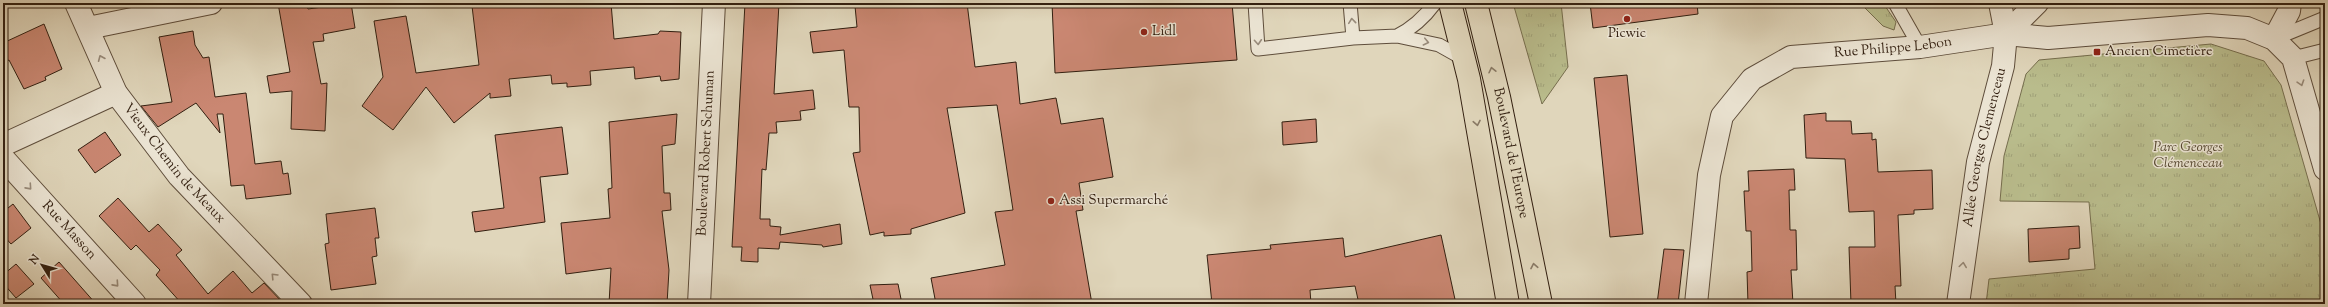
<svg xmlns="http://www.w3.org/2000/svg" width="2328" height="307" viewBox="0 0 2328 307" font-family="'Sorts Mill Goudy',serif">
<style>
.grass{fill:url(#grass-tufts);stroke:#766e4e}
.building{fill:#ca8772;stroke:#321f10}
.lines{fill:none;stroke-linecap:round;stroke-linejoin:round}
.service-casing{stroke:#5e4d3b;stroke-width:15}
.minor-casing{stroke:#5e4d3b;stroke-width:24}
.tertiary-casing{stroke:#5e4d3b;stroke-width:24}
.primary-casing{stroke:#321f10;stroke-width:24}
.service{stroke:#ebe4d3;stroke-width:13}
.minor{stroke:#ebe4d3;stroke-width:22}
.tertiary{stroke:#ebe4d3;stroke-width:22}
.primary{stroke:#e0d6bb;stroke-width:22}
.oneway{stroke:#988b7b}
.oneway2{stroke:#897a66}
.poi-dot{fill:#8f2418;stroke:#ebe4d3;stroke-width:1.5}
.labels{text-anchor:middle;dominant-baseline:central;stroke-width:3;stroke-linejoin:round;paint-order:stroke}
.poi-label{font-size:14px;fill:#321f10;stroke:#ebe4d3;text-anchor:start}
.street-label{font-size:14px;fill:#321f10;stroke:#ebe4d3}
.park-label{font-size:14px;font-style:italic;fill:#54462f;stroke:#ebe4d3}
</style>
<defs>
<pattern id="grass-tufts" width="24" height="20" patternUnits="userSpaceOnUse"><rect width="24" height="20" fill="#b9bc8c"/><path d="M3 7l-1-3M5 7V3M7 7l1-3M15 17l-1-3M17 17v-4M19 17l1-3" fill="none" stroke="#a0a178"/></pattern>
</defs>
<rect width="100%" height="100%" fill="#e0d6bb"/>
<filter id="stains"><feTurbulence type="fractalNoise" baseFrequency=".005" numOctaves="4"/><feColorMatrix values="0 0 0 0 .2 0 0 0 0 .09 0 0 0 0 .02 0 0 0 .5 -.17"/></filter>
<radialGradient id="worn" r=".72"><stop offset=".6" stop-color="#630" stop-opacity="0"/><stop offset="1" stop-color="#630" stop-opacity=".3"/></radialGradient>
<path class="grass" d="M1513 3H1561L1568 67 1542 104Z
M1860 3H1883L1896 22 1894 30 1883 26Z
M2211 44 2264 61 2281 85 2325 238V304H1986L1989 279 2095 269 2089 202 2000 201 2004 156 2026 74 2039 60Z"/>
<path class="building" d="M278 3H306L308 9 351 3 355 28 323 34 324 41 313 42 321 84 327 83 325 131 291 129 292 91 270 93 267 76 290 72Z
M499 3H611L614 39 658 34 660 31 681 32 679 79 661 81 660 76 635 79 634 67 590 71 591 85 567 87V83L552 84 551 75 509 79 511 96 490 98V93L454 123 426 87 393 130 362 106 383 77 374 21 406 16 416 73 479 65 472 6Z
M745 3H779L774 94 813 90 815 109 800 111 801 120 776 122 777 133H769L766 170 762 169 760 219H770V226L781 227 780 235 840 224 842 244 823 247 822 245 780 242 779 249 758 248V262L741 261 742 247H732Z
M884 3H967L975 67 1016 62 1020 104 1056 98 1061 124 1103 118 1113 177 1079 183 1083 210 1076 211 1092 304H936L931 278 1005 265 995 212 1013 210 997 105 947 108 965 213 911 229V234L884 236V232L870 235 853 153 860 152 859 107H849L844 50 813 53 810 32 857 27 855 6Z
M1052 3H1232L1237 60 1055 73Z
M1590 3H1697L1698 14 1593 28Z
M44 24 62 69 45 77 46 80 24 89 9 60 3 63V43Z
M193 31 195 45 203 58 209 57 215 97 246 93 255 164 281 161 283 174 288 173 291 194 246 199 244 185 231 186 223 114H217L220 133 196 103 158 127 141 106 172 102 159 37Z
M1627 75 1643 234 1610 237 1594 78Z
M1826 113V121H1851L1852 134 1872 133V140L1876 139 1878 172 1932 170 1933 209 1914 210V214L1898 215 1901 286H1895L1896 304H1851L1849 247H1875L1874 211 1849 212 1845 159 1806 158 1804 115Z
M677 114 675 144 662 146 664 193H670L671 210 662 211 669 270 667 304H609L611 268 566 274 561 223 610 218 608 189 612 188 609 122Z
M1316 119 1317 142 1283 145 1282 122Z
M562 127 568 174 540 177 545 222 475 232 472 212 504 208 495 135Z
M105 132 121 155 95 173 78 150Z
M1794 169 1795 190H1789L1790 230H1796L1797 270H1791L1793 304H1748L1747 272 1752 271 1751 231H1746L1744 191H1749L1748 171Z
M118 198 149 232 158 224 182 250 176 255 208 294 233 271 252 293 264 283 284 304H182L156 275 160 270 136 245 131 250 99 216Z
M13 204 31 228 11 244 3 235V212Z
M375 208 379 238H375L377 256 372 257 376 284 331 290 325 244 329 243 326 214Z
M2079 226 2080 248 2069 249V259L2029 262 2028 229Z
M1441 235 1456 304H1359L1355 286 1310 290 1311 304H1212L1207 255 1271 249 1270 245 1343 238 1345 257Z
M1664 249 1684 250 1678 304H1657Z
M59 262 96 304H64L41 278Z
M16 264 34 284 16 298 3 283V275Z
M898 284 902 304H874L870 285Z"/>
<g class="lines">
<g class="service-casing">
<path id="service" d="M1255 3 1258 49 1353 38 1397 36
M1350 3 1353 38
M1435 3C1424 18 1413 28 1397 36L1439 45 1464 59
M1895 3 1920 47
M2274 39 2325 18
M2293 58 2325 50"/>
</g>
<g class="minor-casing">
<g id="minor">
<path id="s1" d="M76 3 116 93 179 176 301 304"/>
<path d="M88 28 211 3"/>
<path d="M2274 39 2289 11 2290 3"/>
<path d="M3 145 116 93"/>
<path id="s2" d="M3 158 135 304"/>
<path id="s3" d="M1958 304 1978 162 2003 66 2006 34 2037 3"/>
</g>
</g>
<g class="tertiary-casing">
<g id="tertiary">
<path d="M2000 3 2006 34"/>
<path id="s4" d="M699 304 714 3"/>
<path id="s5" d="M1696 304 1709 175 1722 116 1752 79 1791 57 1920 47 2006 34 2048 38 2208 25 2247 28 2274 39 2293 58 2325 169"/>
</g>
</g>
<g class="primary-casing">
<g id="primary">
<path d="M1450 3 1469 79 1508 304"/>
<path id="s6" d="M1476 3 1499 97 1541 304"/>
</g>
</g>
<use href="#service" class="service"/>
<use href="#minor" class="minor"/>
<use href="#tertiary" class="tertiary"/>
<use href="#primary" class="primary"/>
</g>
<defs><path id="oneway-chevron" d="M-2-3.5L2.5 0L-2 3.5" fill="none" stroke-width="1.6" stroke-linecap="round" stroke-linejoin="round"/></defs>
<g class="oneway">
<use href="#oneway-chevron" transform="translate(1352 21) rotate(-96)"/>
<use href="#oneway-chevron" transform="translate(1258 42) rotate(86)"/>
<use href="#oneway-chevron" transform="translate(1426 42) rotate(13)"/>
<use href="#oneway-chevron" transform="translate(101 58) rotate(-113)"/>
<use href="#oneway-chevron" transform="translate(2301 83) rotate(72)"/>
<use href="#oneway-chevron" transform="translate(29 187) rotate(48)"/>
<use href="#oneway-chevron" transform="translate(1963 265) rotate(-82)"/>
<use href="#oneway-chevron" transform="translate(274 276) rotate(-134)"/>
<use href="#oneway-chevron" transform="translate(116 284) rotate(48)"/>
</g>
<g class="oneway2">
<use href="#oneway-chevron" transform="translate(1492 70) rotate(-103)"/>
<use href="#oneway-chevron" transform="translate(1477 123) rotate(79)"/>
<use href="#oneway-chevron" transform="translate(1534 266) rotate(-101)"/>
</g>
<g class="poi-dot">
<circle cx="1627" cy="19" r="4"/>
<circle cx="1144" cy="32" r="4"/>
<rect x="2093" y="48" width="8" height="8" rx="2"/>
<circle cx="1051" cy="201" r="4"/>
</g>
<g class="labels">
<g class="poi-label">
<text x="1152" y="32">Lidl</text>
<text x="1627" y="34" text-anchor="middle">Picwic</text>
<text x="2105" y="52">Ancien Cimetière</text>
<text x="1059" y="201">Assi Supermarché</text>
</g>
<g class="street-label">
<text stroke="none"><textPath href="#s5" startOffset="385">Rue Philippe Lebon</textPath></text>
<text stroke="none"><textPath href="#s3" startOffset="159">Allée Georges Clemenceau</textPath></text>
<text stroke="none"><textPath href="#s6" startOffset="154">Boulevard de l'Europe</textPath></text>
<text stroke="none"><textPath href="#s4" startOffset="151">Boulevard Robert Schuman</textPath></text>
<text stroke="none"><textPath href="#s1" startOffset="190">Vieux Chemin de Meaux</textPath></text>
<text stroke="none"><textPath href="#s2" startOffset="98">Rue Masson</textPath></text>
</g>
<g class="park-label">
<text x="2188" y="148">Parc Georges<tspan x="2188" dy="16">Clémenceau</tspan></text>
</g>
</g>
<rect width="2328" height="307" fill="none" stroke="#e0d6bb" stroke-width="16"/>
<rect x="4" y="4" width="2320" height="299" fill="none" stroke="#321f10" stroke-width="2"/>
<rect x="8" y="8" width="2312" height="291" fill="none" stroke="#321f10"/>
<g transform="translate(42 265) rotate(307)" stroke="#ebe4d3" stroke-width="3" paint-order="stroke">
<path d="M0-3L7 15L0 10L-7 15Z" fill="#321f10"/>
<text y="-6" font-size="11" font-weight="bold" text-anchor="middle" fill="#321f10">N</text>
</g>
<rect width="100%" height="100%" filter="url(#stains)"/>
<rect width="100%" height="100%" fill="url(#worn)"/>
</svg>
